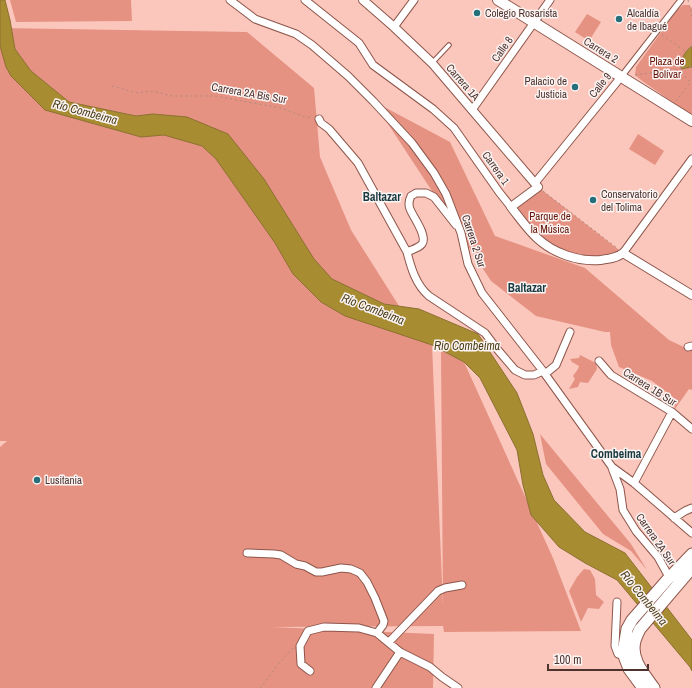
<svg xmlns="http://www.w3.org/2000/svg" width="692" height="688" viewBox="0 0 692 688" font-family="'Archivo Narrow',sans-serif">
<style>
.green{fill:#e59282}
.water{fill:#a88c32;stroke:#8d7131}
.lines{fill:none;stroke-linecap:round;stroke-linejoin:round}
.service-casing{stroke:#8e564b;stroke-width:5.5}
.pedestrian-casing{stroke:#8e564b;stroke-width:7}
.minor-casing{stroke:#8e564b;stroke-width:9}
.tertiary-casing{stroke:#8e564b;stroke-width:10}
.secondary-casing{stroke:#8e564b;stroke-width:12}
.primary-casing{stroke:#8e564b;stroke-width:13}
.path{stroke:#b28980;stroke-width:1;stroke-dasharray:2 3;stroke-linecap:butt}
.service{stroke:#fff;stroke-width:3.5}
.pedestrian{stroke:#fff;stroke-width:5}
.minor{stroke:#fff;stroke-width:7}
.tertiary{stroke:#fff;stroke-width:8}
.secondary{stroke:#fff;stroke-width:10}
.primary{stroke:#fff;stroke-width:11}
.poi-dot{fill:#266e7a;stroke:#fbf4f3;stroke-width:1.5}
.labels{text-anchor:middle;dominant-baseline:central;stroke-width:3;stroke-linejoin:round;paint-order:stroke}
.poi-label{font-size:11px;fill:#4d332e;stroke:#fbf4f3;text-anchor:start}
.street-label{font-size:11px;fill:#4d332e;stroke:#fbf4f3}
.park-label{font-size:11px;fill:#641509;stroke:#fbf4f3}
.water-label{font-size:12px;font-style:italic;fill:#4a3d18;stroke:#fbf4f3}
.neighbourhood-label{font-size:12px;font-weight:bold;fill:#193a41;stroke:#fbf4f3}
</style>
<rect width="100%" height="100%" fill="#fbc7bc"/>
<path class="green" d="M10 0H131L132 21 16 22Z
M683 5H688L692 8V116L641 80 635 75 636 67 677 10Z
M587 14 601 22 589 41 575 32Z
M0 28 247 32 314 88 320 157 351 230 399 306 432 345 443 606 441 350 464 362 553 558 581 631 444 632 443 626 272 627 434 634 433 688H0V447L7 441H0Z
M373 101 450 142 495 236 585 268 669 340 692 351V390L689 389 675 409 673 397 652 381 619 367 611 345 610 332H605L536 316 491 281Z
M638 134 664 151 655 165 629 149Z
M538 187 623 253 586 259 548 246 511 207Z
M580 355 596 363 597 369 588 383 580 382 578 387 569 389 575 379 573 376 578 369 579 366 572 362 570 359 579 358Z
M540 434 631 544 647 570 631 551 603 534 546 464Z
M584 569 590 570 595 579 596 595 604 602 599 609 588 608 581 622 569 591 577 577Z"/>
<path class="water" d="M0 0H5L10 20 15 49 31 71 69 102 136 116 153 114 187 117 228 134 264 179 314 259 332 279 384 304 419 309 478 334 517 393 533 434 543 475 554 500 585 532 625 553 692 640V671L690 667 617 580 585 563 559 547 531 515 523 485 517 450 480 378 464 362 432 345 345 316 321 302 293 274 275 243 216 159 202 146 164 135 141 137 45 110 11 76 6 67 0 46Z
M692 46V67L681 69C681 59 684 52 692 46Z"/>
<g class="lines">
<g class="service-casing">
<path id="service" d="M433 62 449 45"/>
</g>
<g class="pedestrian-casing">
<path id="pedestrian" d="M621 77 681 0"/>
</g>
<g class="minor-casing">
<path id="minor" d="M230 0 255 19 296 34 312 45 348 76 373 101 412 143 434 173 446 194 461 233 468 264 482 293 543 371 545 374 612 467 634 483 692 533
M305 0 359 43 373 65 433 109 454 128 499 192 511 207
M394 27 414 0
M472 110 550 0
M319 119 321 123 329 129 358 163 407 252C411 268 416 285 429 296L485 333 497 349 515 370 525 375H534L543 371
M535 183 621 77
M407 252C411 250 419 248 422 244 428 236 413 217 410 209 408 204 409 200 411 196L416 193H426L434 197 456 225
M623 253 692 159
M688 347 692 346
M599 361 611 375 672 412 692 429
M545 374 556 365 570 332
M612 468 620 489 623 510 636 531 658 557 669 577
M634 483 672 412
M674 518 685 511 692 508
M247 553 274 554 281 555 296 564 305 566 316 572H322L341 568 351 569 360 573 367 582 375 598 384 621 383 625 377 633
M617 602 615 646 618 654 624 656
M389 642 438 591 445 588 462 585
M310 671 301 664 300 646 308 631 324 627 359 628 377 633 400 652 430 667 442 677 458 688
M376 688 400 652"/>
</g>
<g class="tertiary-casing">
<path id="tertiary" d="M363 0 394 27 432 63 538 187 511 207C519 217 527 229 537 238 553 253 578 262 600 260 608 259 617 258 623 253L692 295"/>
</g>
<g class="secondary-casing">
<path id="secondary" d="M498 0 692 121"/>
</g>
<g class="primary-casing">
<path id="primary" d="M643 688 629 669 624 656V647L627 629 632 620 667 580 692 554
M654 688C645 675 630 659 635 641 636 637 638 633 640 629L692 568"/>
</g>
<path class="path" d="M688 0 692 18
M662 35 685 51
M692 46C677 56 677 73 692 83
M635 75 692 67
M112 86 137 93 153 91 172 96H215L281 108 302 116 312 118
M676 101 690 83
M543 191 617 248
M260 688 263 685 279 663 293 648"/>
<use href="#service" class="service"/>
<use href="#pedestrian" class="pedestrian"/>
<use href="#minor" class="minor"/>
<use href="#tertiary" class="tertiary"/>
<use href="#secondary" class="secondary"/>
<use href="#primary" class="primary"/>
</g>
<g class="poi-dot">
<circle cx="477" cy="13" r="4"/>
<circle cx="619" cy="19" r="4"/>
<circle cx="575" cy="87" r="4"/>
<circle cx="593" cy="200" r="4"/>
<circle cx="37" cy="480" r="4"/>
</g>
<g class="labels">
<g class="poi-label">
<text x="485" y="13">Colegio Rosarista</text>
<text x="627" y="13">Alcaldía<tspan x="627" dy="13">de Ibagué</tspan></text>
<text x="567" y="81" text-anchor="end">Palacio de<tspan x="567" dy="13">Justicia</tspan></text>
<text x="601" y="194">Conservatorio<tspan x="601" dy="13">del Tolima</tspan></text>
<text x="45" y="480">Lusitania</text>
</g>
<g class="street-label">
<text transform="translate(502 49) rotate(-55)">Calle 8</text>
<text transform="translate(601 50) rotate(32)">Carrera 2</text>
<text transform="translate(463 82) rotate(49)">Carrera 1A</text>
<text transform="translate(600 85) rotate(-51)">Calle 9</text>
<text transform="translate(249 93) rotate(10)">Carrera 2A Bis Sur</text>
<text transform="translate(496 168) rotate(55)">Carrera 1</text>
<text transform="translate(474 241) rotate(72)">Carrera 2 Sur</text>
<text transform="translate(650 387) rotate(32)">Carrera 1B Sur</text>
<text transform="translate(656 539) rotate(55)">Carrera 2A Sur</text>
</g>
<g class="park-label">
<text x="667" y="61">Plaza de<tspan x="667" dy="13">Bolívar</tspan></text>
<text x="550" y="216">Parque de<tspan x="550" dy="13">la Música</tspan></text>
</g>
<g class="water-label">
<text transform="translate(85 112) rotate(15)">Río Combeima</text>
<text transform="translate(373 309) rotate(21)">Río Combeima</text>
<text x="467" y="346">Rio Combeima</text>
<text transform="translate(644 598) rotate(51)">Río Combeima</text>
</g>
<g class="neighbourhood-label">
<text x="382" y="197">Baltazar</text>
<text x="527" y="288">Baltazar</text>
<text x="616" y="454">Combeima</text>
</g>
</g>
<path d="M548 664v6h100v-6" fill="none" stroke="#4d332e" stroke-width="2"/>
<text x="554" y="664" font-size="12" fill="#4d332e" stroke="#fbf4f3" stroke-width="3" paint-order="stroke">100 m</text>
</svg>
